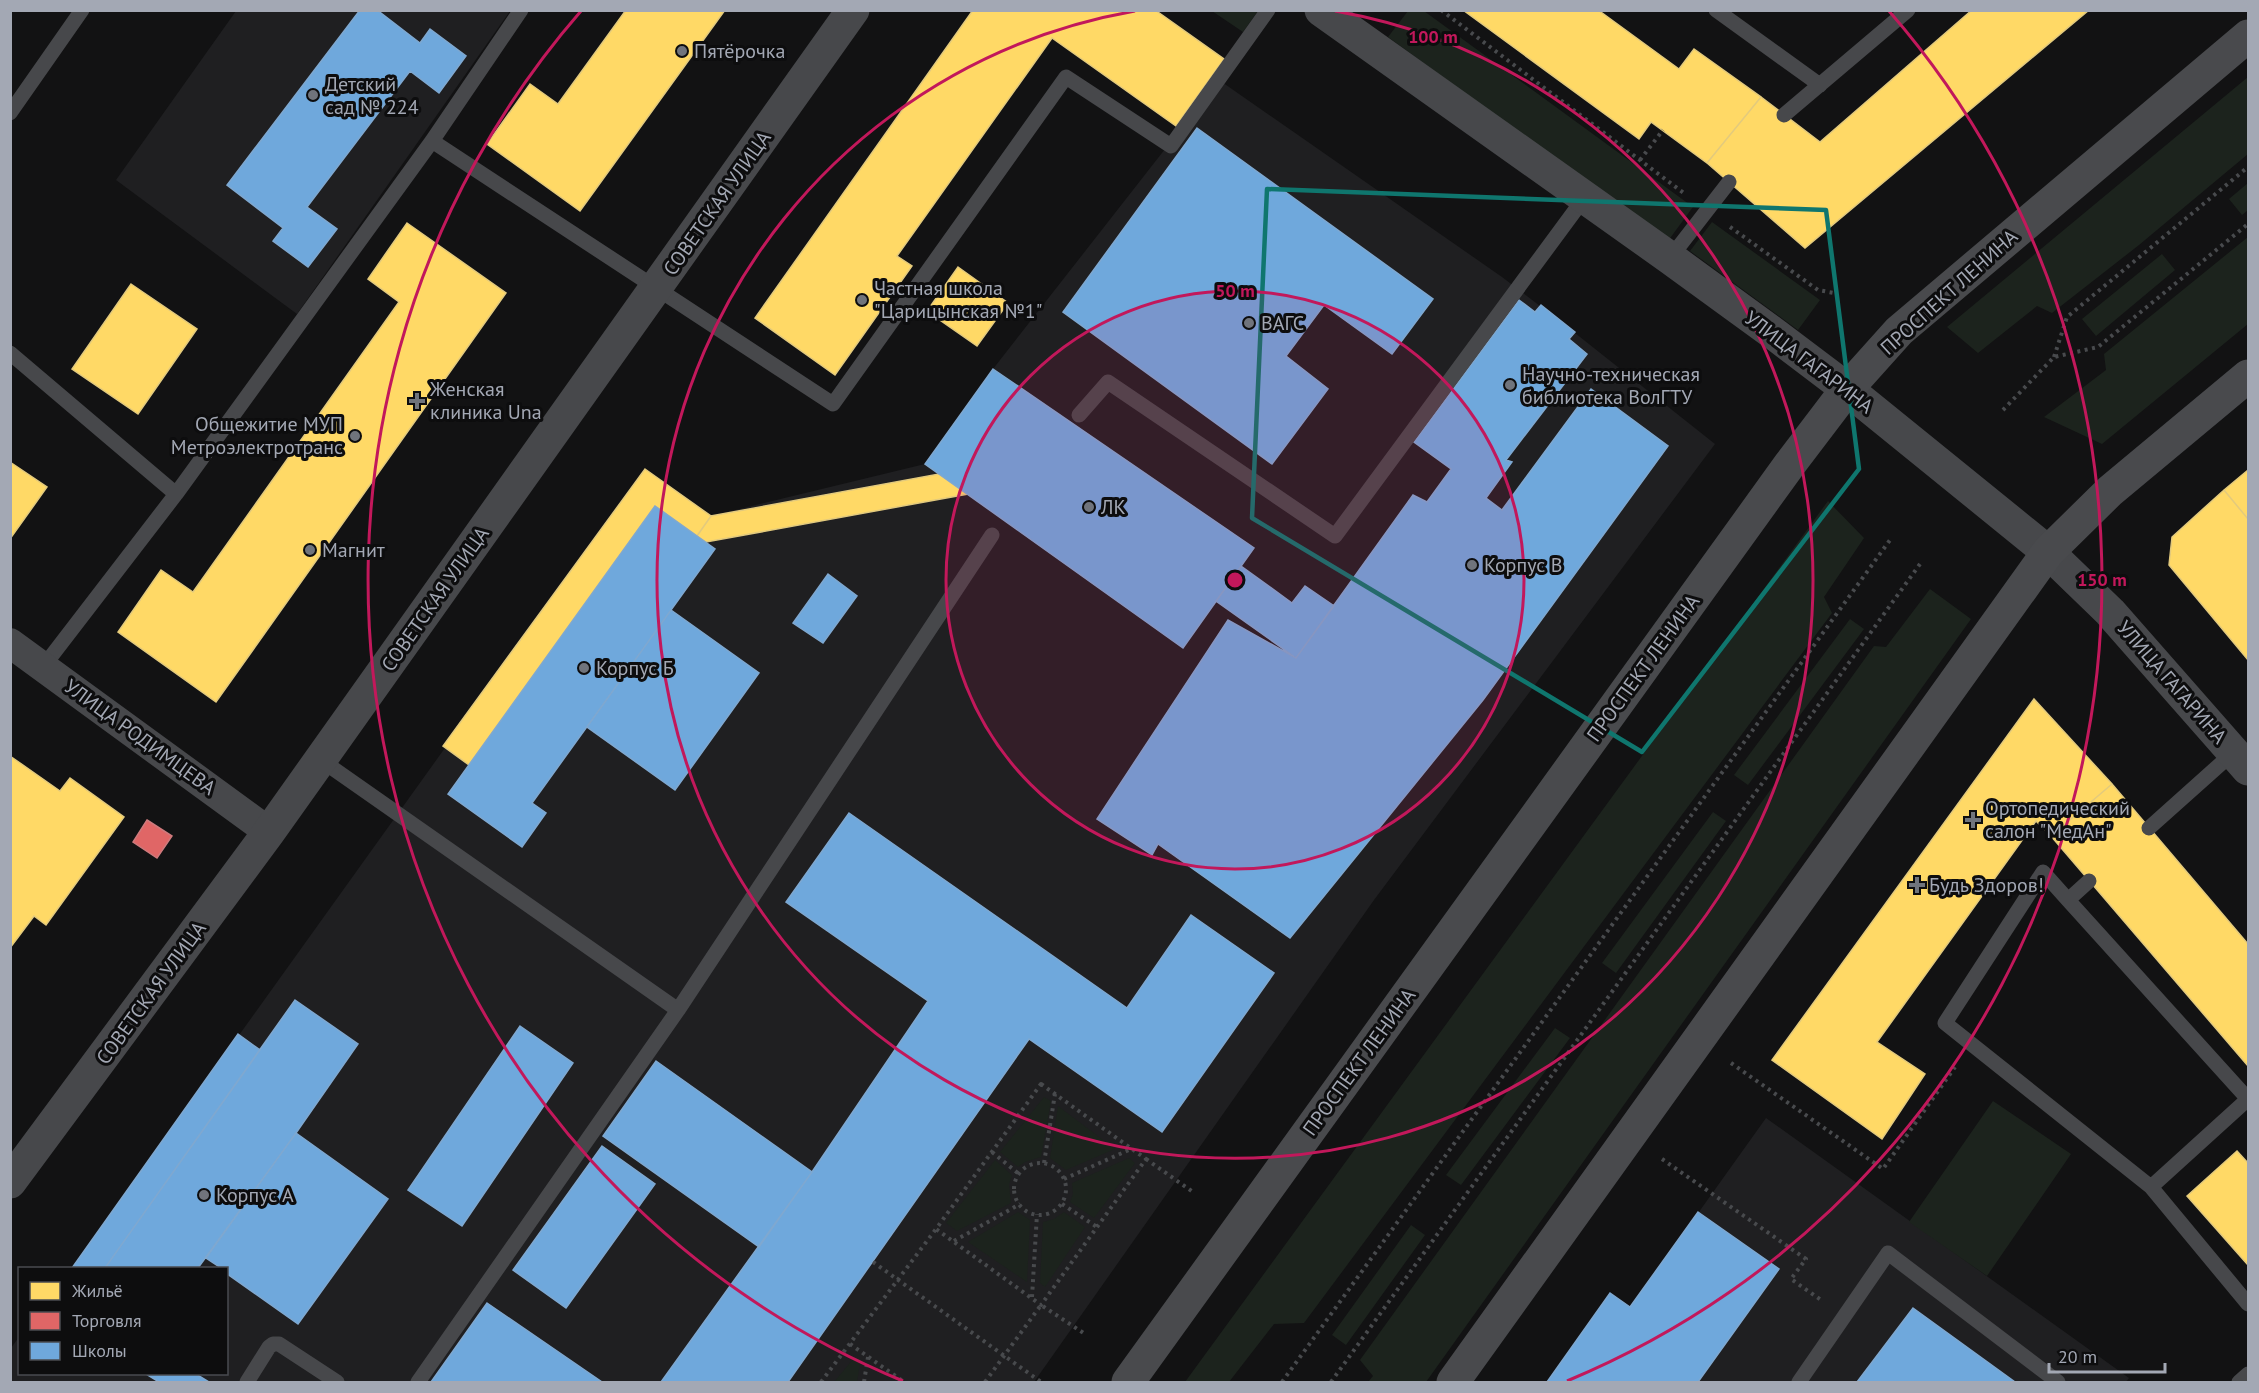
<svg xmlns="http://www.w3.org/2000/svg" width="2259" height="1393" viewBox="0 0 2259 1393" font-family="'PT Sans',sans-serif">
<style>
.built{fill:#1f1f21}
.green{fill:#1c231d}
.homes{fill:#ffd966;stroke:#e3ca7d;stroke-width:1.5}
.shops{fill:#e06666;stroke:#ce7a7d;stroke-width:1.5}
.schools{fill:#6fa8dc;stroke:#7fa8d0;stroke-width:1.5}
.lines{fill:none;stroke-linecap:round;stroke-linejoin:round}
.path{stroke:#484a4d;stroke-width:4;stroke-dasharray:3 4.5;stroke-linecap:butt}
.service{stroke:#47484b;stroke-width:15}
.minor{stroke:#47484b;stroke-width:30}
.tertiary{stroke:#47484b;stroke-width:33}
.primary{stroke:#494a4d;stroke-width:33}
.marked{fill:none;stroke:#0f766e;stroke-width:4.5;stroke-linejoin:round}
.ring{fill:none;stroke:#c2185b;stroke-width:3}
.poi-dot{fill:#70747c;stroke:#0d0d0e;stroke-width:2}
.labels{text-anchor:middle;dominant-baseline:central;stroke-width:6;stroke-linejoin:round;paint-order:stroke}
.poi-label{font-size:20px;fill:#a3a8b4;stroke:#0d0d0e;text-anchor:start}
.street-label{font-size:20px;fill:#a3a8b4;stroke:#0d0d0e}
.centre{fill:#c2185b;stroke:#0d0d0e;stroke-width:3}
.ring-label{font-size:18px;text-anchor:middle;font-weight:bold;fill:#c2185b;stroke:#0d0d0e;stroke-width:6;stroke-linejoin:round;paint-order:stroke}
</style>
<rect width="100%" height="100%" fill="#121213"/>
<path class="built" d="M236 11H510L297 314 116 180Z
M1219 80 1502 277 1540 306 1541 305 1575 333 1715 444 1374 900 1034 1382H11V1348L19 1337 20 1374H226V1268H72L645 469 711 516 925 464 993 369Z
M1766 1118 2129 1378 2126 1382H1547L1610 1293 1631 1307Z"/>
<path class="green" d="M1212 11H1258L1243 32Z
M1408 11H1424L1693 207 1668 241 1388 37Z
M2248 77V154L2139 245 2052 313 2037 306 1978 353 1947 327Z
M2248 183V210L2242 215 2229 199Z
M1712 222 1820 300 1798 330 1690 251Z
M2248 237V324L2102 444 2044 417 2106 370 2104 354Z
M2162 254 2175 270 2096 336 2082 319Z
M1828 501 1864 538 1824 597 1832 613 1304 1323 1274 1324 1229 1382H1185Z
M1930 589 1971 619 1426 1382H1368L1373 1376 1360 1360 1874 646 1886 647Z
M1850 619 1864 629 1748 785 1734 775Z
M1713 812 1726 821 1616 973 1602 963Z
M1555 1028 1570 1038 1461 1185 1446 1175Z
M1044 1097 1051 1101 1041 1157 1025 1162 1018 1167 1000 1152Z
M1993 1101 2071 1154 1987 1276 1909 1222Z
M1058 1106 1115 1149 1066 1170 1050 1158Z
M1129 1158 1135 1163 1094 1218 1070 1202 1073 1194 1072 1183Z
M995 1160 1012 1175 1009 1185 1011 1203 957 1231 946 1223Z
M1018 1212 1030 1220 1027 1282 968 1242Z
M1064 1212 1085 1227 1045 1287 1040 1283 1043 1222 1054 1219Z
M1411 1225 1425 1235 1346 1345 1332 1335Z
M854 1358 860 1363 857 1382H834Z"/>
<path class="homes" d="M626 10H725L580 211 487 144 530 84 558 104Z
M973 10H1155L1224 59 1176 126 1052 38 897 256 912 266 835 375 755 318Z
M1463 10H1598L1679 69 1694 49 1761 97 1707 163 1651 122 1639 139Z
M1972 10H2089L1805 248 1707 163 1761 97 1820 142Z
M407 223 506 293 216 702 118 632 161 570 193 592 399 302 368 279Z
M958 267 1008 303 977 346 927 311Z
M131 284 197 329 138 414 72 369Z
M10 462 47 487 10 539Z
M645 469 711 516 697 536 655 506 469 765 443 746Z
M2248 470V519L2224 490Z
M939 474 968 494 706 542 697 536 711 516Z
M2224 490 2248 519V660L2169 565 2172 537Z
M2034 699 2112 784 2051 836 2036 821 1877 1042 1925 1074 1882 1139 1772 1060Z
M10 756 60 791 70 778 124 817 46 925 34 916 10 948Z
M2112 784 2248 944V1066L2051 836Z
M2237 1151 2248 1163V1265L2187 1196Z"/>
<path class="shops" d="M147 820 172 836 157 858 133 842Z"/>
<path class="schools" d="M360 10H377L420 43 430 29 466 56 439 93 410 71 307 207 337 229 308 267 273 241 283 228 227 185Z
M1197 128 1433 299 1392 354 1324 305 1286 356 1328 389 1272 464 1063 312Z
M1519 300 1535 312 1541 305 1575 332 1569 339 1587 354 1506 460 1512 462 1486 498 1502 510 1591 389 1668 446 1483 700 1290 938 1158 844 1152 855 1097 819 1228 620 1296 658 1413 495 1427 502 1451 469 1414 442Z
M993 369 1254 548 1183 648 925 464Z
M655 506 715 549 532 803 546 813 522 847 448 794Z
M1241 566 1292 603 1305 586 1334 606 1296 658 1216 601Z
M828 574 857 596 823 643 793 623Z
M671 610 759 673 675 790 587 727Z
M849 813 1127 1008 1191 915 1274 973 1162 1132 1029 1039 788 1382H661L812 1172 928 1001 786 902Z
M295 1000 358 1044 296 1133 198 1268H105Z
M520 1026 573 1063 462 1226 408 1190Z
M238 1034 260 1050 105 1268H72Z
M656 1061 812 1172 759 1247 603 1136Z
M296 1133 388 1199 298 1324 226 1273V1268H221L206 1258Z
M602 1146 655 1184 566 1308 513 1270Z
M1698 1212 1779 1269 1698 1382H1547L1610 1293 1630 1307Z
M487 1303 602 1382H431Z
M1913 1308 2015 1382H1857Z
M146 1374H196L209 1382H159Z"/>
<g class="lines">
<path class="path" d="M1441 10 1685 194
M1640 160 1663 130
M1730 227 1818 290 1834 293
M2054 357 2067 317 2248 167
M2003 410 2054 357 2098 347 2248 224
M1731 1063 1883 1169 1955 1067
M1041 1084 1146 1159 1041 1305 936 1229Z
M992 1152 1019 1174
M1146 1159 1193 1192
M1662 1159 1806 1259 1791 1279 1821 1300
M1044 1163 1055 1094
M1014 1189a26 26 0 1 1 52 0a26 26 0 1 1-52 0Z
M1064 1179 1131 1149
M1062 1204 1097 1227
M954 1241 1020 1204
M873 1262 1041 1382
M1032 1297 1037 1214
M850 1344 904 1382
M821 1382 936 1229
M864 1382 868 1357
M985 1382 1041 1305 1085 1334
M1282 1382 1890 540
M1331 1382 1920 564"/>
<path class="service" d="M1716 10 1820 85
M10 113 82 10
M1784 115 1908 10
M432 141 833 404 1066 77 1171 146 1268 10
M1670 258 1729 182
M10 353 176 494
M1079 415 1108 382 1335 536 1585 197
M43 667 176 494 432 141 521 10
M321 760 678 1010 992 535
M2149 828 2234 752
M2089 881 2068 900 2248 1099 2151 1187
M2068 900 2043 872 1945 1023 2151 1187 2248 1304
M247 1382 269 1347 273 1344H279L337 1382
M418 1382 678 1010
M1799 1382 1888 1253 2058 1382
M2239 1382 2248 1374"/>
<path class="minor" d="M10 643 269 832"/>
<path class="tertiary" d="M1321 10 1670 258 1777 336 1847 389 2048 552 2110 612 2248 769
M10 1182 269 832 853 10"/>
<path class="primary" d="M1128 1382 1790 464 1847 389 1899 331 2248 36
M1453 1382 2048 552 2110 491 2248 376"/>
</g>
<path class="marked" d="M1267 189 1826 210 1859 469 1642 752 1252 518Z"/>
<circle cx="1235" cy="580" r="289" fill="#c2185b" fill-opacity=".12"/>
<g class="ring">
<circle cx="1235" cy="580" r="289"/>
<path d="M1335 11A578 578 0 1 1 1135 11"/>
<path d="M903 1381A867 867 0 0 1 581 11M1889 11A867 867 0 0 1 1567 1381"/>
</g>
<g class="poi-dot">
<circle cx="682" cy="51" r="6"/>
<circle cx="313" cy="95" r="6"/>
<circle cx="862" cy="300" r="6"/>
<circle cx="1249" cy="323" r="6"/>
<circle cx="1510" cy="385" r="6"/>
<path d="M414 392h6v6h6v6h-6v6h-6v-6h-6v-6h6z"/>
<circle cx="355" cy="436" r="6"/>
<circle cx="1089" cy="507" r="6"/>
<circle cx="310" cy="550" r="6"/>
<circle cx="1472" cy="565" r="6"/>
<circle cx="584" cy="668" r="6"/>
<path d="M1970 811h6v6h6v6h-6v6h-6v-6h-6v-6h6z"/>
<path d="M1914 876h6v6h6v6h-6v6h-6v-6h-6v-6h6z"/>
<circle cx="204" cy="1195" r="6"/>
</g>
<g class="labels">
<g class="poi-label">
<text x="694" y="51">Пятёрочка</text>
<text x="325" y="84">Детский<tspan x="325" dy="23">сад № 224</tspan></text>
<text x="874" y="288">Частная школа<tspan x="874" dy="23">"Царицынская №1"</tspan></text>
<text x="1261" y="323">ВАГС</text>
<text x="1522" y="374">Научно-техническая<tspan x="1522" dy="23">библиотека ВолГТУ</tspan></text>
<text x="430" y="389">Женская<tspan x="430" dy="23">клиника Una</tspan></text>
<text x="343" y="424" text-anchor="end">Общежитие МУП<tspan x="343" dy="23">Метроэлектротранс</tspan></text>
<text x="1101" y="507">ЛК</text>
<text x="322" y="550">Магнит</text>
<text x="1484" y="565">Корпус В</text>
<text x="596" y="668">Корпус Б</text>
<text x="1985" y="808">Ортопедический<tspan x="1985" dy="23">салон "МедАн"</tspan></text>
<text x="1929" y="885">Будь Здоров!</text>
<text x="216" y="1195">Корпус А</text>
</g>
<g class="street-label">
<text transform="translate(717 203) rotate(-55)">СОВЕТСКАЯ УЛИЦА</text>
<text transform="translate(1949 292) rotate(-42)">ПРОСПЕКТ ЛЕНИНА</text>
<text transform="translate(1809 362) rotate(37)">УЛИЦА ГАГАРИНА</text>
<text transform="translate(435 599) rotate(-55)">СОВЕТСКАЯ УЛИЦА</text>
<text transform="translate(1643 668) rotate(-54)">ПРОСПЕКТ ЛЕНИНА</text>
<text transform="translate(2172 682) rotate(49)">УЛИЦА ГАГАРИНА</text>
<text transform="translate(140 737) rotate(36)">УЛИЦА РОДИМЦЕВА</text>
<text transform="translate(151 993) rotate(-54)">СОВЕТСКАЯ УЛИЦА</text>
<text transform="translate(1359 1062) rotate(-54)">ПРОСПЕКТ ЛЕНИНА</text>
</g>
</g>
<circle cx="1235" cy="580" r="9" class="centre"/>
<g class="ring-label">
<text x="1433" y="43">100 m</text>
<text x="1235" y="297">50 m</text>
<text x="2102" y="586">150 m</text>
</g>
<rect width="2259" height="1393" fill="none" stroke="#a3a8b4" stroke-width="24"/>
<rect x="18" y="1267" width="210" height="108" fill="#0d0d0e" stroke="#494b50" stroke-width="1.5"/>
<rect x="30" y="1282" width="30" height="18" fill="#ffd966" stroke="#494b50" stroke-width="1.5"/>
<text x="72" y="1297" font-size="18" fill="#a3a8b4">Жильё</text>
<rect x="30" y="1312" width="30" height="18" fill="#e06666" stroke="#494b50" stroke-width="1.5"/>
<text x="72" y="1327" font-size="18" fill="#a3a8b4">Торговля</text>
<rect x="30" y="1342" width="30" height="18" fill="#6fa8dc" stroke="#494b50" stroke-width="1.5"/>
<text x="72" y="1357" font-size="18" fill="#a3a8b4">Школы</text>
<path d="M2049 1363v9h116v-9" fill="none" stroke="#a3a8b4" stroke-width="3"/>
<text x="2058" y="1363" font-size="18" fill="#a3a8b4" stroke="#0d0d0e" stroke-width="4.5" paint-order="stroke">20 m</text>
</svg>
